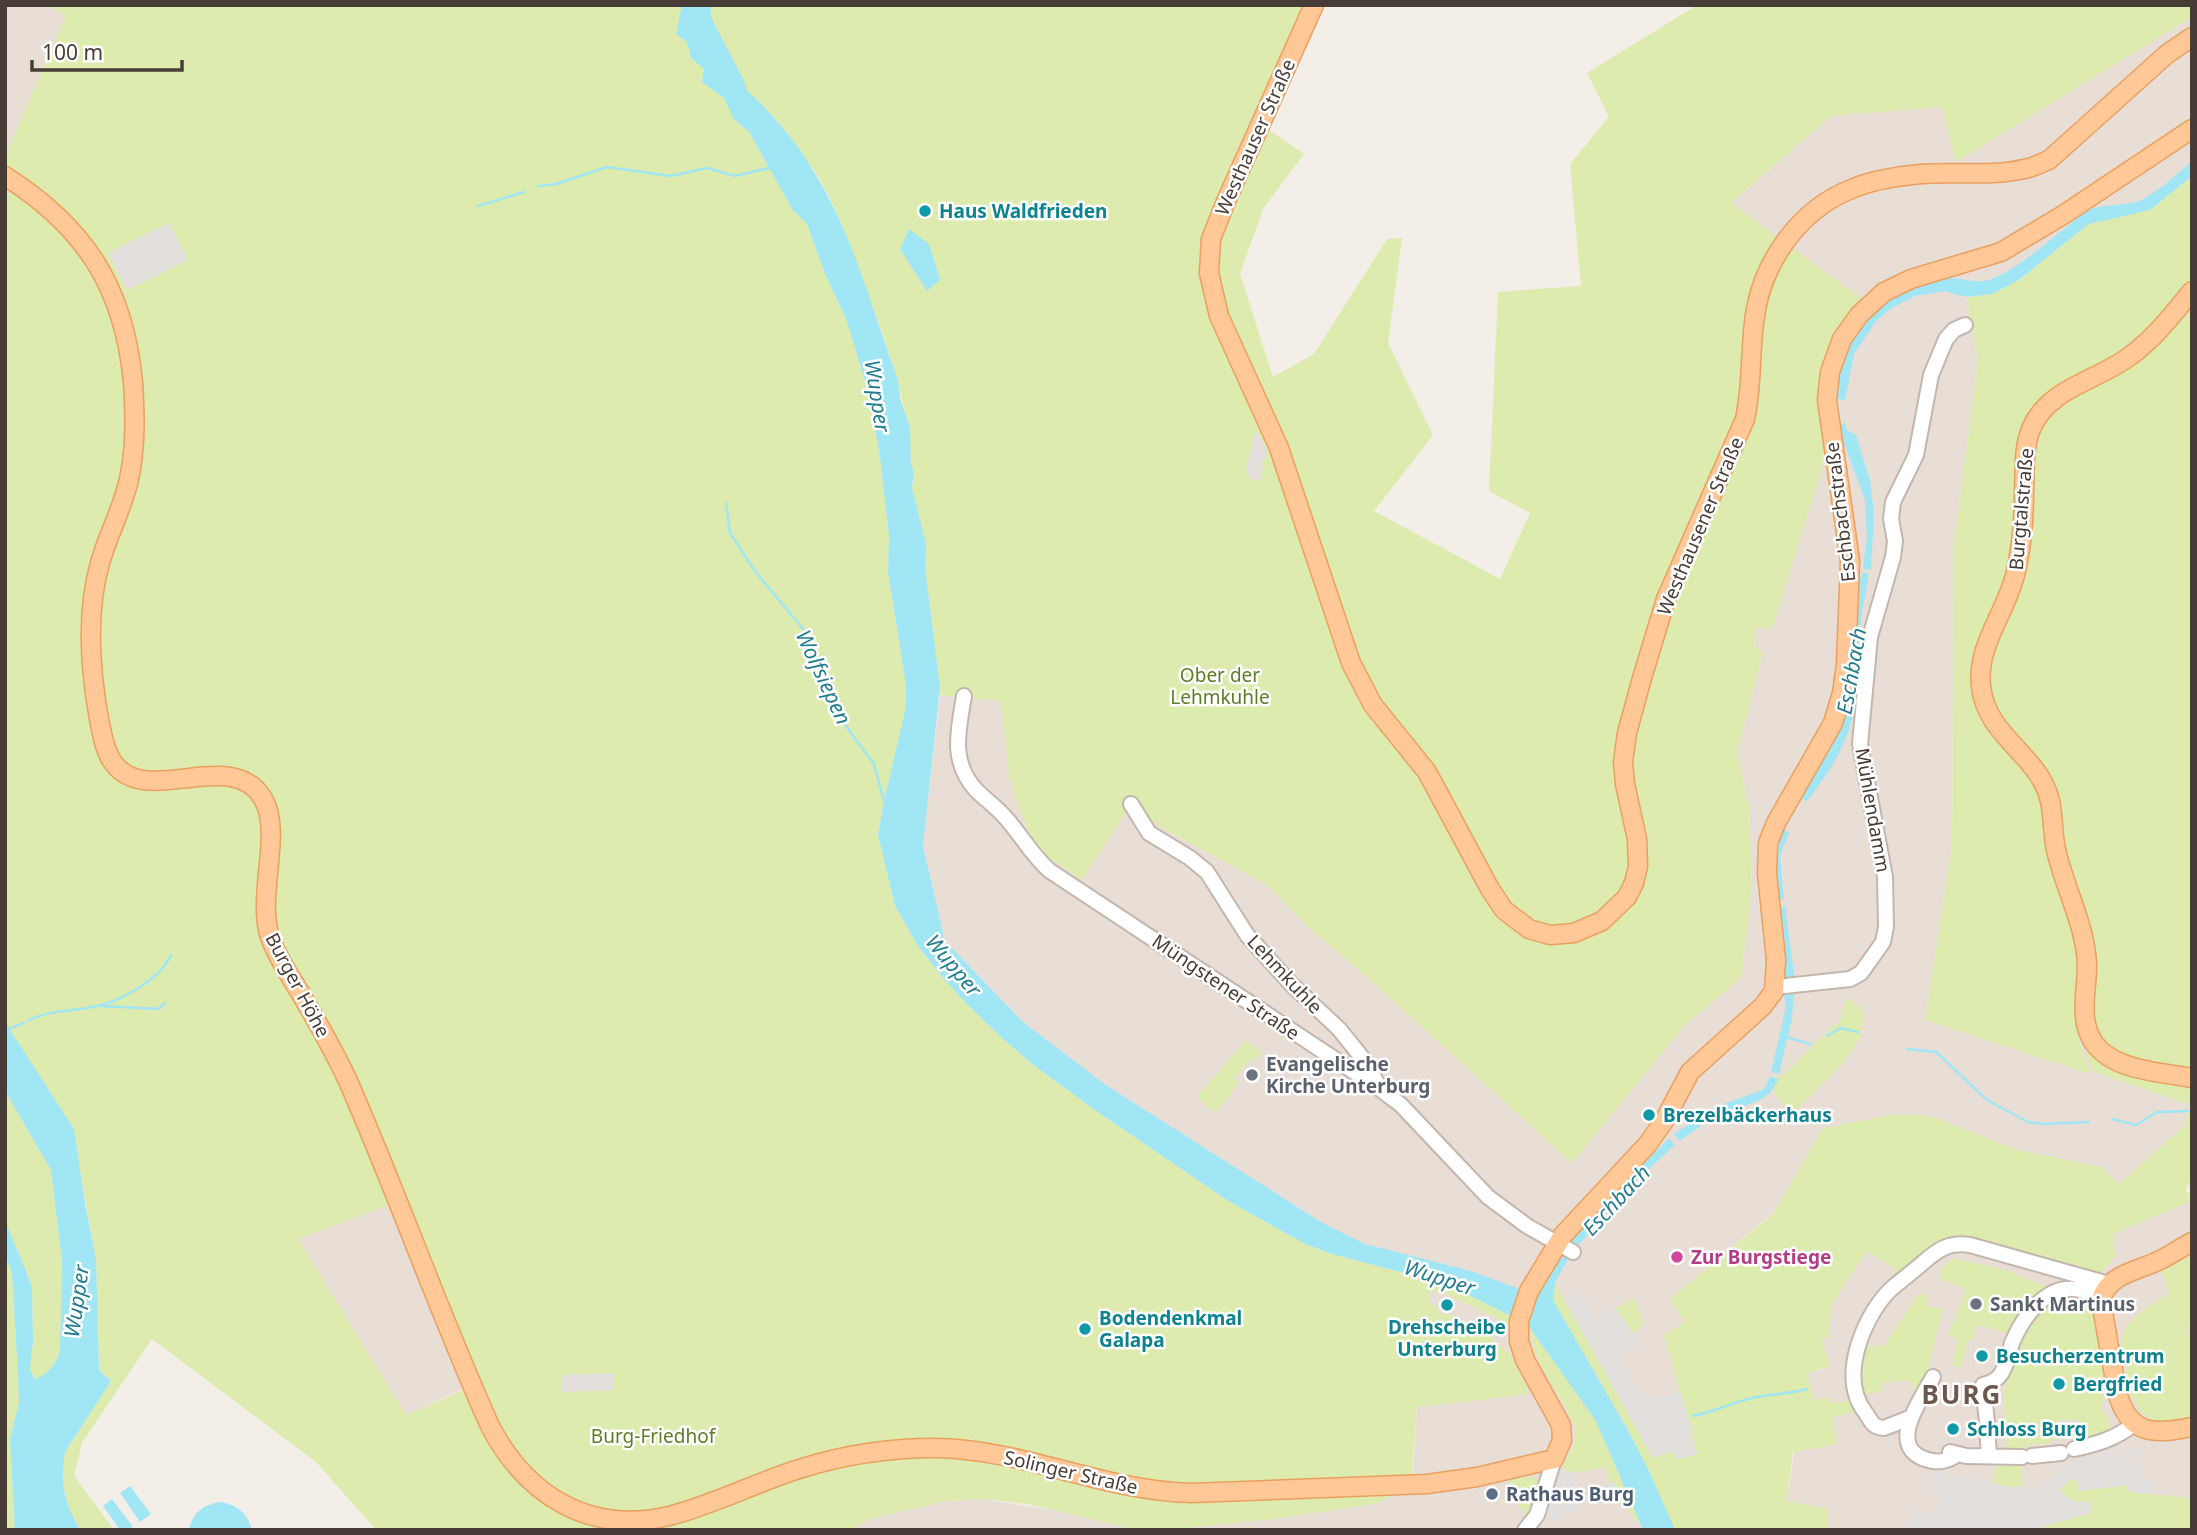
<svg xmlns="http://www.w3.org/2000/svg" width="2197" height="1535" viewBox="0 0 2197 1535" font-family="'Noto Sans',sans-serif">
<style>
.residential{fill:#e9ded5}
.green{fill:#deebae;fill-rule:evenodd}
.parking{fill:#e2dfdd}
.water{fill:#a1e6f4}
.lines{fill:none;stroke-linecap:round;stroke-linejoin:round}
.stream{stroke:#a1e6f4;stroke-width:2.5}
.river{stroke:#a1e6f4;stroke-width:18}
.minor-casing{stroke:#c4b6ad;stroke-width:18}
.major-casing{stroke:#e9a061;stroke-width:21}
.minor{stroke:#fff;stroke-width:14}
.major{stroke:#ffc896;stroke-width:18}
.culture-dot{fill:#0f9aa8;stroke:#fff;stroke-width:2.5}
.worship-dot{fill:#6b7280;stroke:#fff;stroke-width:2.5}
.hotel-dot{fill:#d1479c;stroke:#fff;stroke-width:2.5}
.service-dot{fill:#5c6f8a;stroke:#fff;stroke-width:2.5}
.labels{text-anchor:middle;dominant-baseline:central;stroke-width:5;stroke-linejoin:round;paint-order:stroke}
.street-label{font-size:19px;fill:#483d36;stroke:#fff}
.culture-label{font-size:19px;font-weight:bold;fill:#0d838f;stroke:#fff;text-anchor:start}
.park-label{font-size:19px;fill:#5c7d26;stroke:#fff}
.worship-label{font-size:19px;font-weight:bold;fill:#5b616d;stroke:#fff;text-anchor:start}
.hotel-label{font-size:19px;font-weight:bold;fill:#b23c85;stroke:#fff;text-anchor:start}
.service-label{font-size:19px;font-weight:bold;fill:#4e5e75;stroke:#fff;text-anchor:start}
.water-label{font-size:21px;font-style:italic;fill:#237c90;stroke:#fff}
.district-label{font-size:26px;font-weight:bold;letter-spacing:2px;fill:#6c584d;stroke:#fff}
</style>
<rect width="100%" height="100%" fill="#f4eee8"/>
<path class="residential" d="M5 5H47L66 15 6 157Z
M2192 17V176L2150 210 2089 224 1967 297 1978 361 1954 544 1952 845 1925 1020 2089 1073 2080 1043 2081 1032 2192 1078V1089L2127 1075 2096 1059 2086 1045 2092 1071 2190 1104 2185 1125 2119 1184 2100 1167 2017 1150 1936 1118 1919 1115H1890L1670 1299 1685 1322 1664 1335 1697 1454 1660 1467 1675 1530H1166L1274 1519 1379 1503 1412 1485 1417 1407 1530 1394 1511 1356 1492 1338 1440 1313 1437 1306 1430 1304V1291L1446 1294 1496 1318 1502 1323 1509 1324 1365 1244 1321 1222 1106 1085 1023 1022 945 941 923 846 940 695 1002 701 1010 781 1131 804 1162 828 1267 885 1309 928 1368 977 1572 1163 1686 1024 1741 978 1752 887 1749 808 1737 753 1763 652 1754 646 1756 627 1772 629 1822 468 1824 453 1730 204 1831 116 1942 107 1956 161Z
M2192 1196V1242L2186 1329 2192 1325V1498L2174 1497 2047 1525 2041 1530H1827V1510L1786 1501 1807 1373 1827 1368 1821 1340 1831 1306 1866 1251 1896 1269 1884 1287 1940 1249 2113 1234 2187 1203Z
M391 1204 466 1388 406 1415 297 1238Z
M982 1499 1061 1511 1137 1530H851L867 1520 945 1501Z"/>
<path class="green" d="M47 5H682L676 34 687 42 691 58 704 69 702 82 724 98 733 118 749 132 757 146 792 209 807 224 825 274 846 319 869 394 880 457 885 499 889 536 888 572 906 685V707L884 801 878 835 895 906 918 946 943 978 967 1004 1002 1038 1036 1067 1102 1115 1227 1200 1305 1244 1332 1254 1427 1279 1461 1291 1511 1316 1509 1324 1502 1323 1496 1318 1446 1294 1430 1291V1304L1437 1306 1440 1313 1445 1315 1451 1314 1492 1338 1511 1356 1530 1394 1417 1407 1411 1485 1404 1494 1394 1495 1379 1503 1274 1519 1166 1530H1137L1028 1504 982 1499 945 1501 867 1520 851 1530H376L316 1462 152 1339 82 1443 74 1476 114 1530H80C64 1502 60 1484 65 1452L111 1381 99 1370 96 1258 80 1172 36 1073 5 1022V156L66 16ZM391 1204 466 1389 406 1415 298 1239ZM613 1374V1390L562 1391V1375Z
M708 5H1307L1252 118 1304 154 1263 209 1240 274 1273 377 1314 354 1387 239 1402 238 1388 343 1433 435 1374 511 1500 579 1530 513 1489 491 1498 292 1581 286 1570 164 1609 117 1587 73 1697 5H2192V17L1956 162 1942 107 1831 116 1731 203 1866 302 1846 322 1829 452 1824 453 1822 468 1772 629 1756 627 1754 646 1763 652 1737 753 1749 808 1752 887 1741 978 1686 1024 1572 1163 1368 978 1309 928 1267 885 1162 828 1131 804 1082 880 1048 857 1030 836 1010 781 1001 701 940 695 925 567V544L912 488 914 472 911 465C909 397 882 334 860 271 847 237 834 201 814 170 802 153 789 134 775 119 740 80 707 65 708 5Z
M2192 176V1078L2134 1067 2081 1032 2080 1043 2090 1074 1925 1020 1952 845 1954 544 1978 361 1967 297 1992 294 2019 280 2089 224 2150 210Z
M1847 997 1859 1007 1864 1015 1861 1036 1845 1061 1791 1115 1773 1091 1778 1076 1786 1073 1836 1023H1839Z
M1246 1040 1262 1053 1256 1060 1253 1057 1234 1079 1238 1083 1232 1090 1233 1091 1215 1113 1197 1097Z
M2084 1043C2112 1079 2150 1080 2192 1089V1179L2185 1190 2192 1196 2187 1203 2113 1234 2115 1257 2094 1280 1961 1244 1884 1287 1896 1269 1866 1251 1831 1306 1828 1338 1821 1340 1831 1366 1807 1373 1814 1400 1828 1397 1829 1403 1853 1400 1857 1411 1832 1418 1837 1444 1793 1452 1786 1501 1821 1508 1824 1505 1827 1510V1530H1675L1630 1434 1553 1300 1555 1283 1653 1458 1673 1450 1677 1459 1697 1454 1664 1335 1685 1322 1670 1299 1774 1213 1823 1128 1890 1115H1919L1936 1118 2017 1150 2100 1167 2119 1184 2185 1125 2190 1105 2092 1071Z
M5 1091 51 1170 62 1261 60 1350C56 1365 49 1372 35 1381L30 1369 33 1342 32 1286 5 1220Z
M2192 1242V1325L2186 1329 2192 1342V1420C2181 1421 2169 1424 2158 1421 2127 1415 2127 1370 2121 1345 2123 1319 2150 1305 2170 1294L2157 1261Z
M5 1254 12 1274 18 1375 19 1403 10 1439 15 1530H5Z
M1953 1258 2005 1270 2048 1287 2024 1309 2009 1334 1977 1325 1972 1341 1968 1340 1961 1368 1952 1365 1958 1339 1948 1336 1966 1289 1940 1279 1941 1268Z
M2069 1292 2088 1299C2102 1322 2104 1375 2103 1402L2100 1404 2103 1414H2106L2111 1427 2107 1436 2073 1445 2070 1433 2077 1427 2079 1420 2059 1419V1431L2066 1432 2060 1438 2052 1439V1443L2026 1445 2027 1453 2007 1450 2003 1387 2008 1386C2006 1357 2019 1323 2043 1305 2050 1299 2060 1296 2069 1292Z
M1918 1294 1928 1295 1926 1306 1943 1309 1926 1376 1916 1394 1910 1380 1882 1383 1881 1391 1860 1396V1343L1873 1348 1876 1344 1883 1347Z
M1634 1298 1644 1324 1633 1334 1615 1308Z
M1530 1328 1596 1421 1639 1520 1635 1521 1614 1483 1610 1484 1605 1468 1572 1473 1561 1468 1575 1444 1576 1426 1541 1366 1534 1351Z
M2021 1465 2023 1487H2009L1992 1483 1996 1466Z
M1529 1476 1537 1479V1494L1527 1516 1512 1497 1508 1481Z
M2072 1478 2078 1482V1491L2128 1485 2129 1492 2192 1498V1530H2041L2047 1525 2091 1513 2059 1491Z"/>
<path class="parking" d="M169 223 188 260 127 290 108 253Z
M1255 430 1267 448 1260 481 1251 479 1246 469Z
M1573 1252 1555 1283 1564 1298 1578 1288 1595 1317 1615 1308 1640 1342 1626 1354 1622 1350 1618 1355 1636 1386 1652 1398 1680 1391 1693 1434 1683 1436V1442L1694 1440 1697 1454 1677 1460 1673 1451 1653 1458 1555 1283Z
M613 1373 614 1390 562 1392 561 1375Z
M2138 1449 2140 1480H2146L2147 1483 2158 1482 2156 1493 2129 1492 2128 1485 2078 1491V1482L2072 1478 2059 1491 2075 1502 2090 1501 2091 1513 2047 1525 2041 1530H1906L1909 1510 1935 1514 1938 1493 1931 1492 1936 1466 1952 1479H1967V1474H1974L1986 1481 2009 1487 2038 1486 2072 1461 2075 1454Z
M1561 1468 1574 1473 1579 1492 1614 1482 1618 1493 1575 1509 1541 1526Z"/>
<path class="water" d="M682 5H708C707 67 741 79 776 120 790 136 804 154 814 172 854 236 872 310 898 380L900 398 910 428 911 465 914 472 912 488 926 544 925 567 940 688 923 846 945 941 1023 1022 1106 1085 1321 1222 1365 1244 1471 1271 1538 1296 1562 1254 1568 1259 1555 1283 1553 1300 1630 1434 1649 1471 1675 1530H1643L1596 1421 1530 1328 1509 1324 1511 1316 1461 1291 1427 1279 1332 1254 1305 1244 1227 1200 1102 1115 1036 1067 1002 1038 967 1004 943 978 918 946 895 906 878 835 884 801 906 707V685L888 572 889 536 880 457 869 394 846 319 825 274 807 224 792 209 757 146 749 132 733 118 724 98 702 82 704 69 691 58 687 42 676 34Z
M2192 161V176L2150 210 2089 224 2019 280 1992 294 1967 297 1944 291 1915 296 1892 308 1877 320 1854 354 1845 400 1834 399C1845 333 1876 286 1948 278 1964 277 1976 286 1994 278 2021 267 2045 243 2068 226 2074 221 2082 213 2089 210 2103 204 2121 206 2136 202 2154 196 2178 173 2192 161Z
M909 229 929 244 940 280 927 291 900 249Z
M1845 423 1847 430 1856 435 1870 480 1874 513 1871 570 1863 569 1867 538 1865 500 1837 424Z
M1863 572 1869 574 1861 617 1856 702 1848 699 1857 585Z
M1848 703 1856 705C1846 747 1833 767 1807 801L1797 796 1839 723 1844 719Z
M1780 827 1789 833 1780 855 1784 899H1776L1771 866Z
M1785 906 1795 981 1782 982 1776 907Z
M1794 990 1792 1019 1779 1074 1771 1072 1786 1007 1783 991Z
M5 1022 74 1129 85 1203 96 1258 99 1370 111 1381 65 1452C60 1484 64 1502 80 1530H15L10 1439 19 1403 18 1375 12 1274 5 1254V1220L32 1286 33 1342 30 1369 35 1380C49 1372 56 1365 60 1350L62 1261 51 1170 5 1091Z
M1770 1076 1778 1079C1769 1107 1740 1103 1717 1115 1704 1123 1692 1133 1679 1141L1674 1134 1715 1107 1760 1091 1765 1088Z
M1669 1138 1675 1145 1633 1183 1628 1180Z
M1602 1207 1607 1211 1579 1245 1570 1239Z
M130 1486 151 1514 140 1522 120 1493Z
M112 1499 133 1527 120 1530 103 1506Z
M219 1502C236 1504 248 1513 252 1530H189C192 1513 203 1505 219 1502Z"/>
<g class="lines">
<path class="stream" d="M538 186 556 184 607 167 671 176 707 168 735 176 773 167
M478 206 524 192
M726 503 730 533 754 570 809 636 826 678 837 714 874 764 884 801 887 802
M101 1006 158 1009 165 1003
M29 1020C53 1009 72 1012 97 1006 122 1001 161 978 171 955
M5 1030 24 1023
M1827 1036 1840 1028 1858 1032
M1786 1037 1810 1044
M1907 1049 1936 1052 1987 1100 2028 1122 2043 1124 2089 1122
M2112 1119 2136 1125 2157 1112 2192 1111
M1693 1416C1714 1412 1731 1403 1752 1398 1770 1394 1789 1394 1807 1389"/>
<path class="river" d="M702 5V20L737 87"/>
<g class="minor-casing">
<path id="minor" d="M964 696C958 732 950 761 976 790 985 799 996 807 1004 816 1021 834 1031 855 1050 871L1380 1089 1401 1105 1488 1197 1527 1226 1573 1252
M1131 804 1149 833 1190 858 1207 872 1247 935 1291 984 1339 1029 1364 1060 1380 1088
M1775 987 1850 979 1861 973 1883 942 1886 927 1885 877 1860 744 1870 637 1893 557 1895 541 1891 519 1893 502 1916 455 1931 375 1946 339 1954 330 1965 325
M1933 1377C1922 1398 1886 1446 1925 1459 1936 1463 1948 1462 1957 1454
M1912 1417 1884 1428C1871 1427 1872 1421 1865 1412 1839 1378 1862 1320 1888 1292 1896 1284 1905 1278 1913 1271 1933 1255 1943 1241 1970 1245L2109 1284
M1987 1422 1983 1385C1990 1383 1996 1381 2001 1374 2007 1365 2009 1353 2012 1343 2022 1319 2045 1285 2075 1289 2084 1290 2093 1294 2102 1296
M1987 1426 1989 1456
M2074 1449C2097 1444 2115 1439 2134 1424
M1950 1452 1966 1456 2022 1457
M2032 1456 2061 1453
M1525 1530 1537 1515 1554 1459"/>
</g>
<g class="major-casing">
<path id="major" d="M1314 5 1226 201 1211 239 1209 273 1219 316 1279 448 1351 663 1373 705 1427 772 1490 889 1504 910 1529 929 1550 935 1574 933 1602 921 1627 897 1634 883 1638 866 1637 839 1625 784 1623 762 1627 733 1642 678 1666 599 1745 419C1752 388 1750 355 1754 323 1760 265 1798 209 1854 188 1876 179 1899 176 1922 174 1956 171 1990 177 2024 169 2032 168 2041 163 2049 160L2167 54 2192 37
M5 176C85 227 124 287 133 382 135 414 136 447 129 479 123 508 108 534 100 563 86 612 90 669 99 719 102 733 104 749 112 761 144 810 229 746 262 797 284 830 256 895 270 937 277 958 291 977 302 996 318 1023 334 1051 348 1081 398 1195 439 1313 490 1426 526 1495 589 1535 669 1516 713 1505 755 1483 799 1469 843 1455 888 1448 935 1448 1023 1449 1103 1491 1191 1493L1427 1484 1477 1477 1554 1459 1562 1440 1561 1425 1525 1360 1519 1341V1321L1529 1291 1563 1235 1647 1145 1664 1121 1690 1072 1763 1006 1774 991 1776 960 1767 873 1768 843 1776 823 1833 723 1842 693 1846 665 1850 561 1827 400 1830 372 1842 339 1859 315 1884 292 1911 279 2001 252 2063 215 2192 129
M2192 291C2173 314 2155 338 2130 356 2097 381 2048 388 2031 429 2023 449 2025 472 2024 492 2024 519 2022 545 2016 571 2008 610 1976 645 1981 686 1986 737 2040 755 2050 801 2054 819 2052 836 2057 854 2066 891 2086 927 2087 966 2087 991 2078 1020 2094 1043 2114 1071 2161 1072 2192 1078
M2192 1242C2180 1248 2169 1256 2158 1261 2137 1271 2106 1275 2101 1301L2117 1392C2129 1435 2153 1435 2192 1427"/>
</g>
<use href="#minor" class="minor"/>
<use href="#major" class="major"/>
</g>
<g class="culture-dot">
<circle cx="925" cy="211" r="7"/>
<circle cx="1649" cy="1115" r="7"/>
<circle cx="1447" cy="1305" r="7"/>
<circle cx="1085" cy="1329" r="7"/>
<circle cx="1982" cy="1356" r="7"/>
<circle cx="2059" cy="1384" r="7"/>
<circle cx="1953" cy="1429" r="7"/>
</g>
<g class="worship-dot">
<circle cx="1252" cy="1075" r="7"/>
<circle cx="1976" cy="1304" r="7"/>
</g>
<circle class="hotel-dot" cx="1677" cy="1257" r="7"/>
<circle class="service-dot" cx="1492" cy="1494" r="7"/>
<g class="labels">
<g class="street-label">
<text transform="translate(1255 137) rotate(-66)">Westhauser Straße</text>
<text transform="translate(2021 509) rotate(-85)">Burgtalstraße</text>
<text transform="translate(1840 512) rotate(-97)">Eschbachstraße</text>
<text transform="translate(1700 526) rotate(-67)">Westhausener Straße</text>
<text transform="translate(1873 810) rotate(80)">Mühlendamm</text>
<text transform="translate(1285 974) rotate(47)">Lehmkuhle</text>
<text transform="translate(298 985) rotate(62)">Burger Höhe</text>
<text transform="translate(1226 987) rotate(34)">Müngstener Straße</text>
<text transform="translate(1071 1472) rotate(13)">Solinger Straße</text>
</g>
<g class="culture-label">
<text x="939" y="211">Haus Waldfrieden</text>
<text x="1663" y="1115">Brezelbäckerhaus</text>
<text x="1099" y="1318">Bodendenkmal<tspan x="1099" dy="22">Galapa</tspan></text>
<text x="1447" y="1327" text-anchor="middle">Drehscheibe<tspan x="1447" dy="22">Unterburg</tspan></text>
<text x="1996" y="1356">Besucherzentrum</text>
<text x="2073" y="1384">Bergfried</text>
<text x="1967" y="1429">Schloss Burg</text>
</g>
<g class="park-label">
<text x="1220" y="675">Ober der<tspan x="1220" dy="22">Lehmkuhle</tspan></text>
<text x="653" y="1436">Burg-Friedhof</text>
</g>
<g class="worship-label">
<text x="1266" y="1064">Evangelische<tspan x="1266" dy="22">Kirche Unterburg</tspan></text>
<text x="1990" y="1304">Sankt Martinus</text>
</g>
<g class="hotel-label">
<text x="1691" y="1257">Zur Burgstiege</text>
</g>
<g class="service-label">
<text x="1506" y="1494">Rathaus Burg</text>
</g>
<g class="water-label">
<text transform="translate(878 396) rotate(81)">Wupper</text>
<text transform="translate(1851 671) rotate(-80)">Eschbach</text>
<text transform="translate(824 677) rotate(65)">Wolfsiepen</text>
<text transform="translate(954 965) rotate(50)">Wupper</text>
<text transform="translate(1616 1200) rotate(-47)">Eschbach</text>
<text transform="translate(1440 1277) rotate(18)">Wupper</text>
<text transform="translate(76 1301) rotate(-82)">Wupper</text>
</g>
<g class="district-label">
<text x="1962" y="1394">BURG</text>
</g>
</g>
<rect width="2197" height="1535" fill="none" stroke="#483d36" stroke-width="14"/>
<path d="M32 60v10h150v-10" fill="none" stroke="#483d36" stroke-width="3.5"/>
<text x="42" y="60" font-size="21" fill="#483d36" stroke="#ffffff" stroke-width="5" paint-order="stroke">100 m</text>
</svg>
